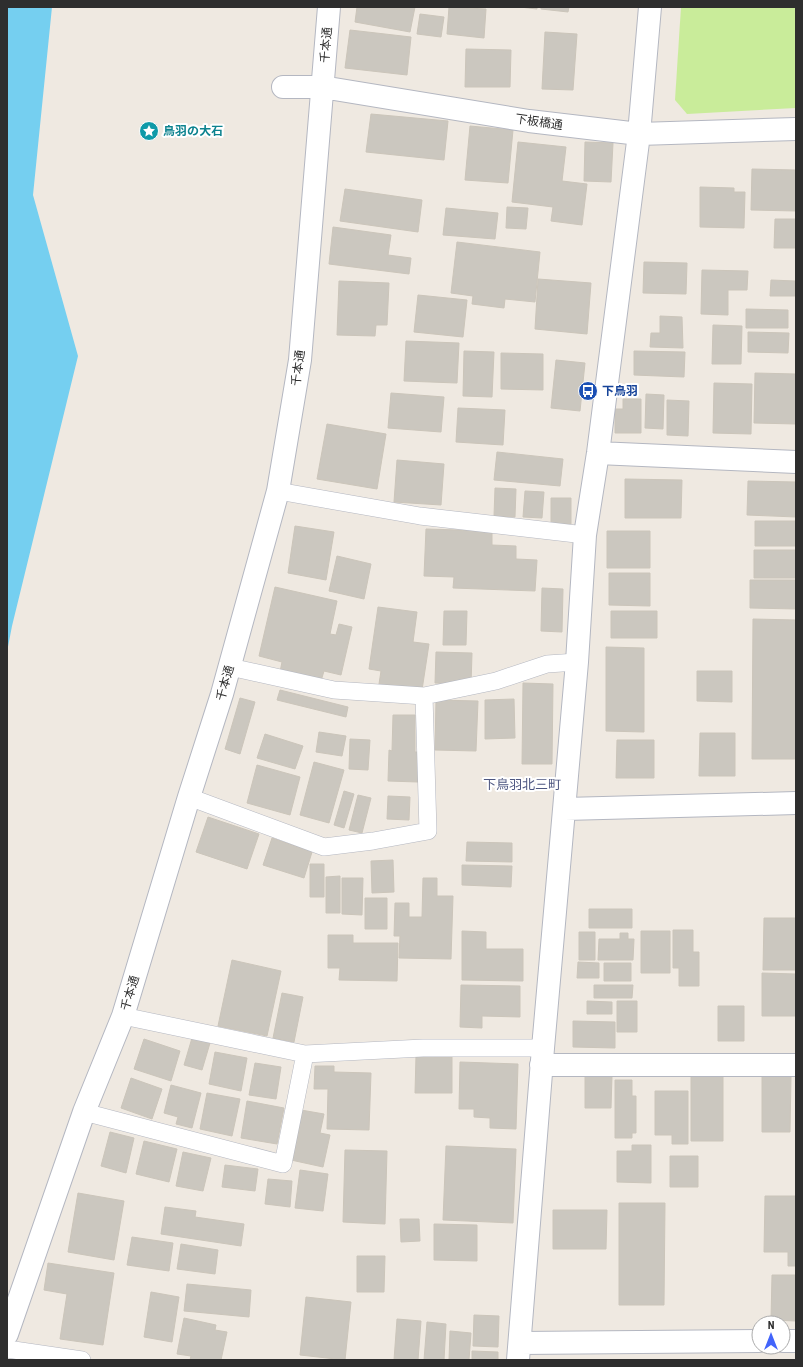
<svg xmlns="http://www.w3.org/2000/svg" width="803" height="1367" viewBox="0 0 803 1367" font-family="'Roboto Condensed','Noto Sans JP',sans-serif">
<style>
.pitch{fill:#c9ec9a}
.water{fill:#75cff0}
.building{fill:#cbc7bf;stroke:#cbc5ba}
.lines{fill:none;stroke-linecap:round;stroke-linejoin:round}
.service-casing{stroke:#b4b7c1;stroke-width:18}
.minor-casing{stroke:#b4b7c1;stroke-width:24}
.service{stroke:#fff;stroke-width:17}
.minor{stroke:#fff;stroke-width:22}
.labels{text-anchor:middle;dominant-baseline:central;stroke-width:4;stroke-linejoin:round;paint-order:stroke}
.street-label{font-size:12px;fill:#2e2e2e;stroke:#fff}
.culture-label{font-size:12px;font-weight:bold;fill:#0d838f;stroke:#fff;text-anchor:start}
.transit-label{font-size:12px;font-weight:bold;fill:#164399;stroke:#fff;text-anchor:start}
.neighbourhood-label{font-size:13px;fill:#4d5680;stroke:#fff}
</style>
<rect width="100%" height="100%" fill="#efe9e1"/>
<path class="pitch" d="M681 7H796V108L687 114 675 100Z"/>
<path class="water" d="M7 7H52L33 195 78 356 12 626 7 652Z"/>
<path class="building" d="M357 7H415L410 32 355 22Z
M449 7 486 9 484 38 447 34Z
M520 7H537V9Z
M541 7H569L568 12 541 9Z
M420 14 444 17 441 37 417 34Z
M350 30 411 37 407 75 345 68Z
M545 32 577 34 573 90 542 89Z
M466 49 511 50 510 87H465Z
M371 114 448 121 444 160 366 152Z
M470 126 513 130 508 183 465 180Z
M518 142 566 147 562 181 587 184 582 225 551 221 553 207 512 202Z
M585 142 613 143 611 182 584 181Z
M752 169 796 170V211L751 210Z
M700 187 734 188V192H745L744 228 700 227Z
M345 189 422 200 418 232 340 221Z
M507 207 528 208 526 229 506 228Z
M446 208 498 213 495 239 443 235Z
M775 219H796V248H774Z
M333 227 391 235 388 255 411 258 409 274 329 264Z
M457 242 540 252 535 302 505 299 504 308 472 304 473 296 451 293Z
M644 262 687 263 686 294 643 293Z
M702 270 748 271 747 290H728V315L701 314Z
M538 279 591 283 587 334 535 329Z
M771 280 795 281V296H770Z
M339 281 389 283 387 325H376L375 336 337 335Z
M418 295 467 300 463 337 414 332Z
M746 309 788 310V328H746Z
M660 316 682 317 683 348 650 347 651 333H660Z
M713 325 742 326 741 364H712Z
M748 332 789 333 788 353 748 352Z
M406 341 459 343 457 383 404 381Z
M464 351 494 352 492 397 463 396Z
M634 351 685 352 684 377 634 375Z
M501 353 543 354V390L501 389Z
M556 360 585 363 580 411 551 408Z
M755 373 796 374V424L754 423Z
M714 383 752 384 751 434 713 433Z
M391 393 444 397 441 432 388 428Z
M646 394 664 395 663 429 645 428Z
M623 399H641V433H615V409H623Z
M667 400 689 401 688 436 667 435Z
M458 408 505 410 503 445 456 442Z
M327 424 386 434 377 489 317 479Z
M497 452 563 459 560 486 494 480Z
M397 460 444 464 441 505 394 502Z
M625 479 682 480 681 518H625Z
M748 481 796 482V517L747 515Z
M495 488 516 489 515 517 494 516Z
M525 491 544 492 542 518 523 517Z
M551 498H571V524H551Z
M755 521H796V546H755Z
M295 526 334 532 326 580 288 573Z
M426 529 492 531V545L516 546V559L537 560 535 591 453 588 454 577 424 576Z
M607 531H650V568H607Z
M754 550H796V578H754Z
M337 556 371 564 364 599 329 591Z
M609 573H650V606L609 605Z
M750 580H796V609L750 608Z
M275 587 337 601 330 634 336 635 339 624 352 627 341 675 324 671 321 681 280 672 282 662 259 656Z
M542 588 563 589 562 632 541 631Z
M378 607 417 612 413 642 429 644 422 690 379 684 381 671 369 669Z
M444 611H467L466 645H443Z
M611 611H657V638H611Z
M753 619 796 620V759H752Z
M606 647 644 648V732L606 731Z
M436 652 472 653 471 685 435 683Z
M697 671H732V702L697 701Z
M523 683 553 684 552 764H522Z
M280 690 348 707 346 717 277 700Z
M240 698 255 702 240 754 225 749Z
M514 699 515 738 485 739V700Z
M436 700 478 701 476 751 435 750Z
M393 715H415V752H419L418 782 388 781 389 750 392 751Z
M319 732 346 736 342 756 316 752Z
M700 733H735V776H699Z
M265 734 303 746 295 769 257 758Z
M350 739 370 740 368 770 349 769Z
M617 740H654V778H616Z
M314 762 344 770 329 823 300 815Z
M257 765 300 777 290 815 247 803Z
M344 791 354 794 344 828 334 825Z
M358 795 371 798 362 833 349 830Z
M388 796 410 797 409 820 387 819Z
M208 817 259 834 247 869 196 852Z
M272 838 312 852 304 878 263 865Z
M467 842 512 843V862L466 861Z
M393 860 394 892 372 893 371 861Z
M310 864H324V897H310Z
M462 865 512 866 511 887 462 885Z
M340 876V913H326V877Z
M342 878H363L362 915 342 914Z
M423 878H437V896H453L451 959 399 958 400 936H394L395 903H409V917H422Z
M365 898H387V929H365Z
M589 909H632V928H589Z
M764 918H796V970H763Z
M673 930H693V952H699V986H679V968H673Z
M462 931 486 932V949H523V981L462 980Z
M641 931H670V973H641Z
M579 932H595V960H579Z
M620 933H628V939H634L633 960H598L599 939H620Z
M328 935H353V943H398L397 981 339 980 340 968H328Z
M232 960 281 971 267 1036 218 1026Z
M578 962 599 963V978H577Z
M604 963H631V981H604Z
M762 973 796 974V1016H762Z
M461 985 520 986V1017L482 1016V1028L460 1027Z
M594 985H633L632 998H594Z
M282 993 303 997 294 1042 273 1038Z
M587 1001 612 1002V1014H587Z
M617 1001H637V1032H617Z
M718 1006H744V1041H718Z
M573 1021 615 1022V1048L573 1047Z
M192 1038 210 1043 202 1070 184 1065Z
M144 1039 180 1051 171 1081 134 1069Z
M215 1052 247 1058 241 1091 209 1084Z
M416 1056 452 1057V1093H415Z
M460 1062 518 1064 516 1129 490 1128V1118L474 1117V1109H459Z
M255 1063 281 1067 276 1099 249 1095Z
M315 1066H334V1072L371 1073 369 1130 327 1129 328 1089H314Z
M691 1073H723V1141H691Z
M585 1076H612L611 1108H585Z
M762 1076H791L790 1132H762Z
M131 1078 162 1089 152 1119 121 1108Z
M615 1080H632V1096H636V1133H632V1138H615Z
M171 1085 201 1093 192 1128 176 1124 178 1117 164 1113Z
M655 1091H688V1144H672V1135H655Z
M207 1093 240 1099 232 1136 200 1129Z
M247 1101 284 1108 277 1144 241 1138Z
M301 1110 324 1114 320 1133 330 1135 323 1167 291 1160Z
M110 1132 134 1138 126 1173 101 1166Z
M144 1141 177 1149 169 1182 136 1174Z
M632 1145H651V1183L617 1182V1151H632Z
M446 1146 516 1149 513 1223 443 1220Z
M345 1150 387 1151 385 1224 343 1222Z
M183 1152 211 1158 203 1191 176 1186Z
M670 1156H698V1187H670Z
M225 1165 258 1169 255 1191 222 1187Z
M300 1170 328 1174 323 1211 295 1208Z
M268 1179 292 1181 290 1207 265 1204Z
M78 1193 124 1201 114 1260 68 1252Z
M765 1196H796V1266H788V1252H764Z
M619 1203H665L664 1305H619Z
M165 1207 196 1211 195 1217 244 1224 241 1246 161 1234Z
M553 1210H607L606 1249H553Z
M400 1219H419L420 1241 401 1242Z
M434 1224 477 1225V1261L434 1260Z
M132 1237 173 1243 169 1271 127 1265Z
M181 1244 218 1250 215 1274 177 1269Z
M357 1256H385L384 1292H357Z
M48 1263 114 1273 103 1345 60 1339 67 1294 44 1290Z
M772 1275H796V1321L771 1320Z
M187 1284 251 1290 249 1317 184 1311Z
M151 1292 179 1297 172 1342 144 1337Z
M306 1297 351 1302 345 1360 300 1355Z
M474 1315 499 1316 498 1347 473 1346Z
M184 1318 216 1325 215 1330 227 1332 221 1360H190L191 1356 177 1354Z
M397 1319 421 1321 418 1360H394Z
M427 1322 446 1324 444 1360H424Z
M450 1331 471 1333 469 1360H449Z
M472 1351 498 1352V1360H472Z"/>
<g class="lines">
<g class="service-casing">
<path id="service" d="M278 491 420 516 585 535
M230 667 334 690 424 696
M189 797 324 847 373 841 428 831 424 696 496 681 547 664 577 662
M123 1016 305 1054 423 1048H543
M84 1112 283 1164 305 1054
M7 1349 82 1360"/>
</g>
<g class="minor-casing">
<path id="minor" d="M283 87H322L529 121 639 134 796 129
M598 453 796 462
M565 809 796 803
M541 1065H796
M7 1334 84 1112 123 1016 189 797 222 694 278 491 300 360 329 7
M783 1341H796
M520 1343 759 1341
M518 1360 543 1048 577 662 585 535 598 453 639 134 650 7"/>
</g>
<use href="#service" class="service"/>
<use href="#minor" class="minor"/>
</g>
<defs>
<g id="sight-disc" transform="scale(1)"><circle r="9.5" fill="#0f9aa8" stroke="#fff"/><path d="M0-6L1.8-2.2L6-1.7L2.9 1.2L3.7 5.4L0 3.3L-3.7 5.4L-2.9 1.2L-6-1.7L-1.8-2.2Z" fill="#fff"/></g>
<g id="bus-disc" transform="scale(1)"><circle r="9.5" fill="#1a4fb4" stroke="#fff"/><path d="M-5-6H5V4H4V6H2V4H-2V6H-4V4H-5ZM-3.5-4V0h7V-4ZM-3.5 1.2v1.5H-2V1.2ZM2 1.2v1.5H3.5V1.2Z" fill="#fff"/></g>
</defs>
<g fill-rule="evenodd">
<use href="#sight-disc" x="149" y="131"/>
<use href="#bus-disc" x="588" y="391"/>
</g>
<g class="labels">
<g class="street-label">
<text transform="translate(326 45) rotate(-85)">千本通</text>
<text transform="translate(539 122) rotate(8)">下板橋通</text>
<text transform="translate(298 368) rotate(-82)">千本通</text>
<text transform="translate(225 683) rotate(-74)">千本通</text>
<text transform="translate(130 993) rotate(-73)">千本通</text>
</g>
<g class="culture-label">
<text x="163" y="131">鳥羽の大石</text>
</g>
<g class="transit-label">
<text x="602" y="391">下鳥羽</text>
</g>
<g class="neighbourhood-label">
<text x="522" y="784">下鳥羽北三町</text>
</g>
</g>
<rect width="803" height="1367" fill="none" stroke="#2e2e2e" stroke-width="16"/>
<g transform="translate(771 1335)"><circle r="19" fill="#ffffff" stroke="#ababab"/>
<path d="M0-3L7 15L0 10L-7 15Z" fill="#4264fb"/>
<text y="-6" font-size="11" font-weight="bold" text-anchor="middle" fill="#2e2e2e">N</text>
</g>
</svg>
